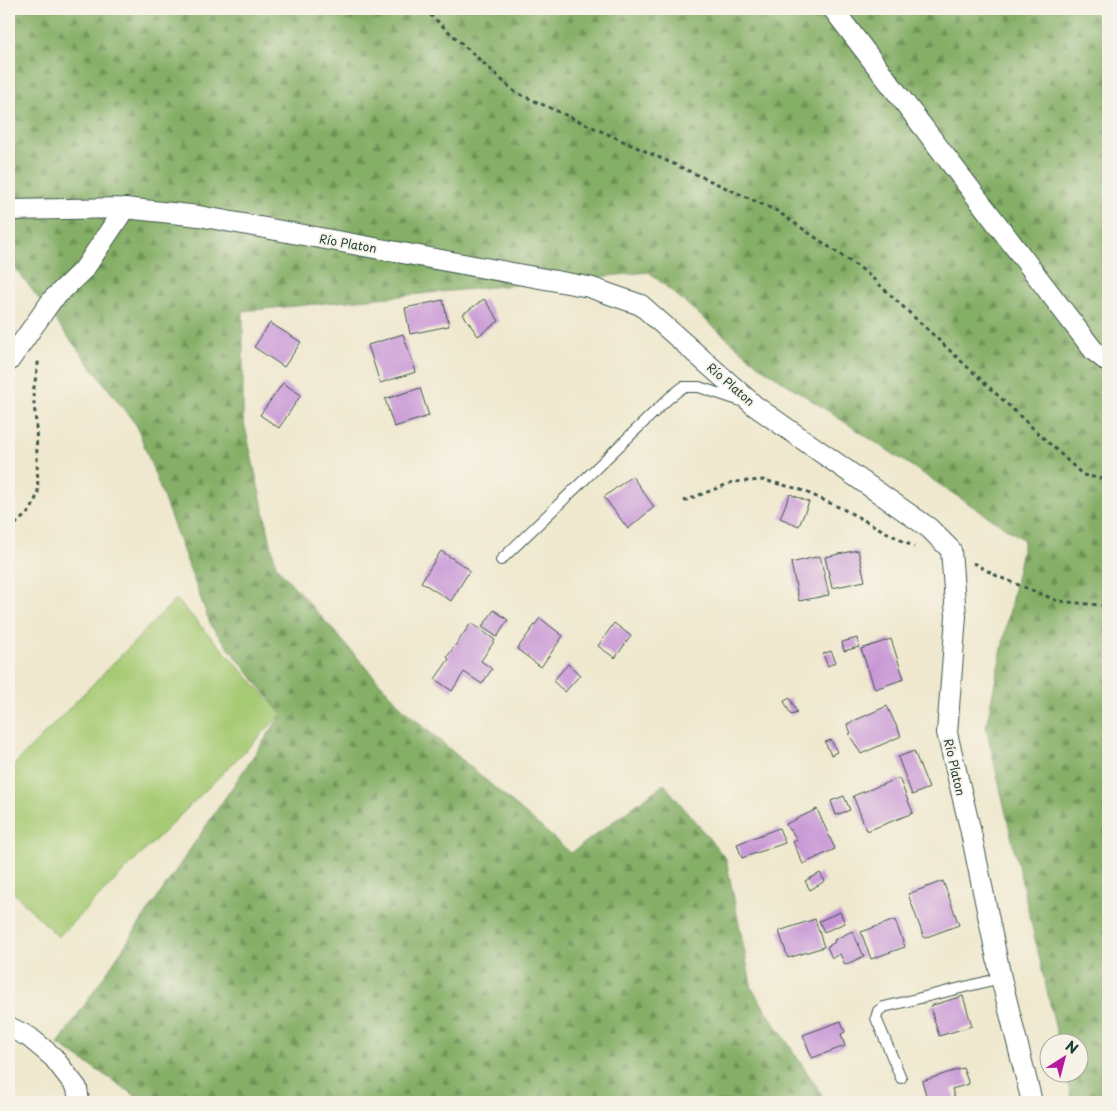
<svg xmlns="http://www.w3.org/2000/svg" width="1117" height="1111" viewBox="0 0 1117 1111" font-family="'Playpen Sans',sans-serif">
<style>
.forest{fill:url(#forest-firs);stroke:#52764d}
.garden{fill:#a7cb75;stroke:#638454}
.building{fill:#c795d6}
.lines{fill:none;stroke-linecap:round;stroke-linejoin:round}
.service-casing{stroke:#3e574b;stroke-width:12}
.minor-casing{stroke:#3e574b;stroke-width:22}
.path{stroke:#3e574b;stroke-width:3;stroke-dasharray:4 4;stroke-linecap:butt}
.service{stroke:#fff;stroke-width:10}
.minor{stroke:#fff;stroke-width:20}
.labels{text-anchor:middle;dominant-baseline:central;stroke-width:4;stroke-linejoin:round;paint-order:stroke}
.street-label{font-size:12px;fill:#1f3d34;stroke:#f7f3e8}
</style>
<defs>
<pattern id="forest-firs" width="22" height="20" patternUnits="userSpaceOnUse" patternTransform="scale(1.25)"><rect width="22" height="20" fill="#85af66"/><path d="M5 1l3.5 6h-7zM16 11l3.5 6h-7z" fill="#6c9055"/></pattern>
</defs>
<rect width="100%" height="100%" fill="#f7f3e8"/>
<filter id="ink" filterUnits="userSpaceOnUse"><feTurbulence type="fractalNoise" baseFrequency=".02" numOctaves="2"/><feDisplacementMap in="SourceGraphic" scale="10" xChannelSelector="R" yChannelSelector="G"/><feConvolveMatrix kernelMatrix="1 2 1 2 8 2 1 2 1" color-interpolation-filters="sRGB"/></filter>
<filter id="wash" filterUnits="userSpaceOnUse"><feTurbulence type="fractalNoise" baseFrequency=".0096" numOctaves="4" result="noise"/><feDisplacementMap in="SourceGraphic" scale="20" xChannelSelector="R" yChannelSelector="G"/><feGaussianBlur stdDeviation="1.12" result="paint"/><feColorMatrix in="noise" values="0 0 0 0 0 0 0 0 0 0 0 0 0 0 0 0 0 1.4 0 .05"/><feComposite in="paint" operator="in"/></filter>
<g filter="url(#wash)">
<rect width="100%" height="100%" fill="#efe8ce"/>
<path class="forest" d="M9 9H1108V1102H1072L1066 1074H1080V1044L1059 1043 986 727 1024 540 761 367 649 272 243 311V418L276 566 404 710 571 853 664 784 726 859 752 989 822 1095 823 1102H145L58 1044 282 714 211 626 137 426 9 260Z"/>
<path class="garden" d="M176 599 282 714 58 937 9 888V770Z"/>
<g id="blocks">
<path class="building" d="M484 299 499 321 478 336 463 314Z
M443 300 449 326 410 334 405 308Z
M270 323 301 342 284 367 254 347Z
M403 334 416 372 380 383 368 345Z
M283 383 301 395 279 428 260 415Z
M420 388 429 416 394 427 385 399Z
M632 476 654 507 628 529 604 497Z
M790 494 809 502 799 526 780 518Z
M858 550 865 581 832 588 825 557Z
M441 551 470 570 451 601 421 582Z
M820 556 829 595 799 601 791 563Z
M494 610 508 620 497 637 482 627Z
M540 618 563 636 541 667 517 649Z
M471 623 495 640 481 661 492 669 482 684 464 672 452 691 435 679 449 659 447 657Z
M614 623 631 636 615 658 598 646Z
M857 638 859 647 844 651 842 642Z
M891 639 904 679 875 689 861 649Z
M831 651 836 662 828 666 823 654Z
M568 664 580 675 565 692 553 681Z
M790 698 797 713 791 715 784 701Z
M887 706 901 736 861 754 849 734 851 733 847 724Z
M831 740 837 752 831 755 825 742Z
M914 751 929 788 912 795 898 757Z
M899 778 913 813 867 831 853 796Z
M844 796 850 810 836 815 831 801Z
M817 809 835 849 803 864 793 842 797 840 791 830H789L786 824Z
M779 828 785 843 742 858 737 844Z
M820 873 825 881 810 890 805 881Z
M943 881 959 925 924 938 908 894Z
M840 912 845 923 824 932 819 921Z
M815 919 824 947 788 958 779 931Z
M895 920 905 947 871 959 861 932Z
M852 931 864 956 845 965 840 954 832 958 827 947 835 942 834 940Z
M963 996 972 1026 939 1036 930 1006Z
M841 1021 845 1032 841 1034 845 1046 812 1058 803 1035Z
M963 1068 969 1084 952 1089 956 1102H928L922 1081Z"/>
</g>
</g>
<g filter="url(#ink)">
<use href="#blocks" fill-opacity="0" stroke="#3e574b" stroke-width="1"/>
<g class="lines">
<g class="service-casing">
<path id="service" d="M501 560 669 398 683 387H699L741 401
M901 1078 876 1018 878 1011 884 1007 1001 978"/>
</g>
<g class="minor-casing">
<path id="minor" d="M833 9 1094 351 1108 362
M9 210 125 208
M9 361 52 300 85 268 125 208 199 216 589 287 641 305 755 406 929 528 951 550 956 616 947 733 970 828 1001 978 1032 1102
M9 1027 29 1037 53 1057 77 1088 79 1102"/>
</g>
<path class="path" d="M424 9 515 92 777 211 867 273 1083 475 1108 480
M684 501 733 482 763 480 799 489 843 509 914 547
M9 530 31 510 38 493 36 423 33 393 39 358
M973 563 997 576 1058 601 1108 606"/>
<use href="#service" class="service"/>
<use href="#minor" class="minor"/>
</g>
</g>
<g class="labels">
<g class="street-label">
<text transform="translate(348 243) rotate(10)">Río Platon</text>
<text transform="translate(731 384) rotate(41)">Río Platon</text>
<text transform="translate(955 767) rotate(77)">Río Platon</text>
</g>
</g>
<rect width="1117" height="1111" fill="none" stroke="#f7f3e8" stroke-width="30"/>
<g transform="translate(1064 1058) rotate(36)"><circle r="24" fill="#f7f3e8" stroke="#a1aaa0"/>
<path d="M0-4L9 19L0 12L-9 19Z" fill="#b5179e"/>
<text y="-8" font-size="14" font-weight="bold" text-anchor="middle" fill="#1f3d34">N</text>
</g>
</svg>
